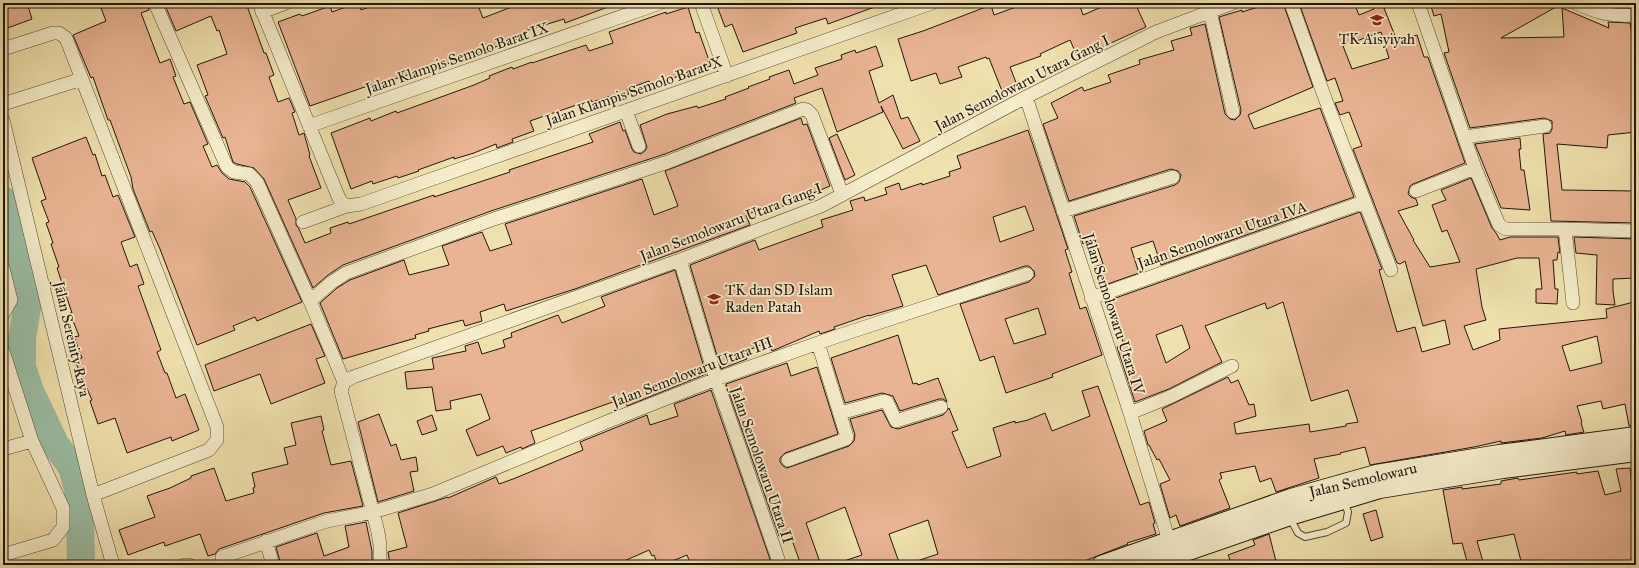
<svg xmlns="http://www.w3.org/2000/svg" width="1639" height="568" viewBox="0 0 1639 568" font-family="'IM FELL Great Primer',serif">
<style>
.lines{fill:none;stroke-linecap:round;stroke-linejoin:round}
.river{stroke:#9bbea5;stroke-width:28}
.building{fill:#e9b493;stroke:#20150f;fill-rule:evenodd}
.service-casing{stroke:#544836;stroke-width:8}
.minor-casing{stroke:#544836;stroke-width:14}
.secondary-casing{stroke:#20150f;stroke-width:20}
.service{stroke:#f5ecca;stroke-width:6}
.minor{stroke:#f5ecca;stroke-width:13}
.secondary{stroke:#f5ecca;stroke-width:18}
.labels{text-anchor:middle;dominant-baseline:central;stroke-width:3.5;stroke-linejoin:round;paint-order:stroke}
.poi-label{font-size:15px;fill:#20150f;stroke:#f5ecca}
.street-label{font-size:15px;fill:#20150f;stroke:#f5ecca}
</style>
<rect width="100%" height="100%" fill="#efe1ad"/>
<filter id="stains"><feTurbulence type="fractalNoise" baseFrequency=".005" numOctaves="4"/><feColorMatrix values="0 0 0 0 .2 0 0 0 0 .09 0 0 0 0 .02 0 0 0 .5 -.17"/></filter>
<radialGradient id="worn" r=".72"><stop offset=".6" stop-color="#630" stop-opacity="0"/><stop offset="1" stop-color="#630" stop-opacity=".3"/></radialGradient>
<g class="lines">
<path class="river" d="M3 200 28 302 22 338V367L30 391 55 444 72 467 78 489 80 520 81 565"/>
</g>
<path class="building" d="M3 3H27L32 19 5 29 3 22Z
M99 3H147L149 10 141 13 160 63 170 59 176 76 173 77 184 104 190 102 208 144 203 146 212 167 217 165 222 173 229 179 245 182 250 187 302 302 257 321 255 317 233 326 235 330 197 345 160 249 152 231 150 232 133 189 131 177 110 120H108L93 77 91 78 73 35 106 21Z
M164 3H246L264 53H266L274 75 269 77 278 102 289 98 295 112 292 113 299 135 304 133 310 155 309 156 321 188 288 200 296 219V225L299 229 305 243 331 233 330 228 348 222 349 224 434 195V197L510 172 509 170 593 142 589 134 620 122 623 131 625 130 632 149 634 152 641 154 645 151 647 147 640 125 667 114 697 106 698 108 726 99 725 97 749 88 748 87 770 79 769 77 789 70 794 84 818 75 815 68 842 59 841 55 855 50 856 53 876 46 883 66 869 71 879 103 893 95 901 119 908 117 920 141 903 149 881 106 883 112 837 132 822 88 794 98 796 103 665 154 491 211 343 265 328 275 313 288 264 179 254 168 237 164 233 162 225 137 223 138 205 96 208 95 197 65 227 54 219 30 217 31 211 16 176 31Z
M357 3H358L361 10 379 3H477L483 18 514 6 513 3H616V4L565 23 564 19 525 31V33L520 35 521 38 447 64 429 70 428 68 383 83 382 81 310 106 278 22 300 14 302 16 330 6 332 12Z
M716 3H880V5L828 24 826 18 795 28 797 33 743 52 732 24 725 27Z
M1027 3H1079L1083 15 1111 3H1135L1146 27 1078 58 1070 40 1040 54 1041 56 1010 67 1017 85 1002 91 989 58 987 59 986 57 958 67 962 77 940 84 936 73 911 81 898 39 923 31 991 5 994 15Z
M1271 3H1283L1313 87 1248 115 1254 129 1320 108 1354 197 1161 265 1153 241 1131 248 1139 273 1102 286 1094 267 1103 264 1095 240 1083 244 1074 216 1175 185 1179 182 1181 175 1178 171 1171 169 1069 201 1043 124 1058 118 1051 103 1082 87 1084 91 1111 82 1108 75 1140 64 1139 60 1174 50 1171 41 1192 35 1190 28 1205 24 1225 114 1230 119 1235 120 1240 115 1241 110 1219 17 1242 10V12Z
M1299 3H1354L1359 15 1374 9 1373 3H1382L1397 41 1417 35 1424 57H1428L1465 163 1413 184 1410 186 1408 194 1411 197 1416 199 1418 205 1398 211 1414 240H1413L1430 267 1460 262 1447 230 1442 232 1432 205 1446 200 1441 190 1471 178 1492 228 1496 233 1500 240 1510 237H1558L1560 253 1558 252 1557 260H1553L1555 289H1558L1557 304 1536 303V289H1542L1539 258H1517L1476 269 1482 307 1486 320 1464 326 1473 350 1500 340 1499 329 1607 318 1606 309 1634 302 1636 311V426H1629L1625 404 1603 409 1601 401 1577 406 1582 422 1581 423 1584 432 1566 435 1565 431 1542 438 1501 443V441L1474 447 1370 465 1365 447 1340 453 1341 454 1314 459 1319 478 1276 492 1271 478 1260 482 1255 466 1220 473 1222 478 1219 480 1230 508 1180 526 1176 515 1170 518 1160 484 1170 480 1159 459 1157 460 1149 445H1148L1144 431 1167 421 1162 409 1228 377 1231 383 1238 380 1249 405 1254 404 1256 416 1234 423 1236 434 1309 424 1310 432 1346 426V424L1358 422 1348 390 1311 401 1283 302 1267 309 1265 303 1205 326 1222 362 1169 389 1135 402 1117 347 1124 344 1107 301 1360 212 1382 269 1379 270 1397 332 1415 327 1422 352 1450 344 1445 320 1423 326 1405 261 1400 264 1397 263 1353 149 1362 146 1349 112 1340 115 1335 103 1343 101 1335 78 1327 81ZM1381 32 1389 58 1352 69 1343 46ZM1182 325 1190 348 1166 363 1156 335ZM1597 336 1602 363 1570 371 1562 346Z
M1430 3H1563L1501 38 1564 37 1562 8 1609 28 1608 22 1630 23 1636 58V132L1608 135 1607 148 1557 144 1562 190 1636 191V223L1551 221 1543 134 1550 133 1552 129V121L1544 118 1470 128 1444 53 1449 52 1441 14 1434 16Z
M1606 3H1626L1627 7 1607 6Z
M688 7 696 33 699 32 711 66 651 85 649 81 627 89 629 94 615 99 614 95 592 102 591 100 530 121 534 131 512 139 513 142 497 148 496 144 474 153 454 159V157L418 170 419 171 398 178 397 176 373 184 372 181 351 189 331 133 370 118 371 121 396 111 397 113 474 85 490 78 489 76 512 67 513 69 532 62V63L586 45 589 51 613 43 609 32 666 12V14Z
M801 118 803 125 807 124 830 186 774 210 772 205 746 215 750 225 575 289 506 311 504 304 480 312 482 321 465 326 463 320 428 329 429 331 415 335 416 338 343 359 320 303 337 288 350 280 404 260 409 275 449 265 442 246 482 232 490 251 512 244 505 224 642 179 654 215 678 206 665 171Z
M1028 130 1068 249 1065 250 1072 272 1069 273 1080 309 1086 307 1102 355 1052 374 1053 377 1006 393 994 356 980 361 960 304 1029 282 1035 276 1034 271 1029 266H1025L938 295 926 265 892 275 903 306 869 316V315L834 327 835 329 820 334 819 331 772 351 768 342 744 352 747 359 721 369 690 265 755 240 759 250 823 227 821 220 853 210 850 201 864 197 865 201 887 194 885 188 899 183 901 190 922 183V185L950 176 949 172 961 168 957 156ZM1025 206 1034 230 1000 242 993 217ZM1038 308 1046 334 1014 344 1005 319Z
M837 134 855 175 845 180 829 138Z
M86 137 93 155 95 154 102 176 105 175 113 197 118 195 135 237 121 242 130 267 137 264 144 284 138 286 161 350 157 352 165 373H167L176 398 185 394 199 430 172 441 171 437 127 453 115 418 98 424 90 401 92 400 75 361 82 358 74 337 79 336 70 313H72L57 268 59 267 51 244 53 243 46 223 49 222 41 201 46 199 32 158Z
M1520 138 1521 149H1519L1521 170H1524L1530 210 1501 208 1475 144Z
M1574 237 1636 239V278L1613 279V291L1615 305 1596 304 1597 255 1576 253Z
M675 270 706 374 627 406 624 398 531 431 535 443 522 449 521 447 506 453 503 446 477 456 466 430 490 419 481 394 450 401 451 409 436 411 432 387 407 389 405 372 434 369 432 358 466 351 465 346 478 342 482 354 505 347 503 340 512 337 511 333 558 315 562 323 605 306 601 297Z
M311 324 325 356 316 359 325 383 271 404 260 374 214 391 205 365Z
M898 335 913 384 917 383 918 385 938 378 947 402 943 399H939L900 411 893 396 882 393 845 403 831 358Z
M787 363 791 376 817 367 838 434 785 453 780 458V462L783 466 787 468 849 446 854 441 855 435 850 419 882 410 891 427 898 429 943 415 949 408 958 430 952 432 967 468 1001 456 993 428 1015 421V423L1028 420 1045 413 1052 431 1090 416 1082 391 1098 386 1140 505 1149 502 1155 523 1153 524 1156 534 1127 543 1128 544 1074 565H911V563L938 554 928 520 889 534 900 565H838V563L862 555 845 507 806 523 821 565H801L789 532 779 536 726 384Z
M711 390 772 565H691L687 555 663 565H658L654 555 652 556 649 550 622 562 623 565H390L388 552 407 547 398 513 448 497V498L496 477 499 484 513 479 583 450 580 442 647 415 650 425 678 416 674 404Z
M379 414 391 446 396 444 401 460 416 457 418 471 410 472 414 491 378 502 358 422Z
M432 415 437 430 422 435 417 421Z
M321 416 324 430 322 431 331 465 351 461 363 506 324 513 219 549 215 554 208 556 200 534 165 546 164 542 128 555 119 530 155 517 147 496 170 488 191 478V476L214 468 226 501 254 493 253 488 255 487 252 473 288 464 284 448 296 445 291 423Z
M1630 468 1636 525V565H1522L1514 534 1477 541 1484 565H1468L1462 543 1453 544 1443 490 1462 487V489L1501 484V481L1518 478 1519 480 1577 472V474L1598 471 1605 495 1621 491 1616 469Z
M1376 510 1383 537 1371 541 1363 514Z
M366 522 372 551V563L362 565H281L276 547 317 533 324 556 349 547 345 526Z
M1269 534 1277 565H1232L1228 555 1255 545 1253 540Z"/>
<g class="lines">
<g class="service-casing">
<path id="service" d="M1290 518 1298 533 1305 537 1327 532 1346 523 1348 512 1344 501"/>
</g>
<g class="minor-casing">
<path id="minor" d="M155 3 227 167 234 172 249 174 257 182 310 301 344 382
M259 3 338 196 341 202 347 206
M701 3 727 76
M1291 3 1326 101 1391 270
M1418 3 1475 168 1499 225 1506 229H1565L1636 231
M1576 3C1598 13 1611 17 1636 15
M1210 11 1233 112
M262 12 286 3
M3 49 53 33H59L66 38 217 427V440L209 450 93 495
M1026 97 1130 413 1169 541
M3 104 82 79
M626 111 639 146
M3 120 93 495 113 565
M309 126 660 3
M1464 137 1545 126
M1416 191 1475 168
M1063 211 1173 177
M303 222 347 206 361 204 932 3
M1565 229 1573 303
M680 260 716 379 780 565
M3 268 11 300 3 314
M1091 298 1364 202
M310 301 332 282 346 273 494 219 668 162 803 109 807 110 812 115 842 194
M3 351 32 441 63 508V527L53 540 3 555
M840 413 884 401 887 402 896 421 941 407
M1130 413 1172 396 1232 366
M3 449 32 441
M788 460 846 439 847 437 818 343
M266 541 273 565
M222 557 327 521 373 512 433 494 609 421 716 379 838 336 1027 274
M184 565H189
M380 565V545L378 532 341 391 344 382 353 377 680 260 821 206 1026 97 1156 32 1233 3"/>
</g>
<g class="secondary-casing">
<path id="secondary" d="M1101 565 1291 498 1376 474 1499 454 1636 436
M1148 565 1290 516 1380 489 1503 469 1636 452"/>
</g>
<use href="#service" class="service"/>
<use href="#minor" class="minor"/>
<use href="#secondary" class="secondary"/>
</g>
<defs>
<g id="school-bare" transform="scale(1.08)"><path d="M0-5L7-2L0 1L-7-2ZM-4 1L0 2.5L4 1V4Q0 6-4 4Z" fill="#8f2418" stroke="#f5ecca" stroke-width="2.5" paint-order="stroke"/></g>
</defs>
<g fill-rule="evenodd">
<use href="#school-bare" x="1377" y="20"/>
<use href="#school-bare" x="714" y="299"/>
</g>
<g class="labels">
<g class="poi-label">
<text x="1377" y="39">TK Aisyiyah</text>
<text x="725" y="290" text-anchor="start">TK dan SD Islam<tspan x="725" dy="17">Raden Patah</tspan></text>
</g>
<g class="street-label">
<text transform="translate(457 58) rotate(-19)">Jalan Klampis Semolo Barat IX</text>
<text transform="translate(1022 83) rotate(-27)">Jalan Semolowaru Utara Gang I</text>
<text transform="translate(634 91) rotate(-19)">Jalan Klampis Semolo Barat X</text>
<text transform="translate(731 222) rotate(-21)">Jalan Semolowaru Utara Gang I</text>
<text transform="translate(1222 235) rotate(-19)">Jalan Semolowaru Utara IVA</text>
<text transform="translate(1114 314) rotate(72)">Jalan Semolowaru Utara IV</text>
<text transform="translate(72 339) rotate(77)">Jalan Serenity Raya</text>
<text transform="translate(692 372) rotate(-21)">Jalan Semolowaru Utara III</text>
<text transform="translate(762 465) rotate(71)">Jalan Semolowaru Utara II</text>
<text transform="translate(1363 480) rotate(-13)">Jalan Semolowaru</text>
</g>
</g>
<rect width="1639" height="568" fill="none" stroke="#efe1ad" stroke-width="16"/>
<rect x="4" y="4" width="1631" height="560" fill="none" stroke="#20150f" stroke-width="2"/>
<rect x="8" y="8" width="1623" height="552" fill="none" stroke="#20150f"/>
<rect width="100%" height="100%" filter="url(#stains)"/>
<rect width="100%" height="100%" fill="url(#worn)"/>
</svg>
